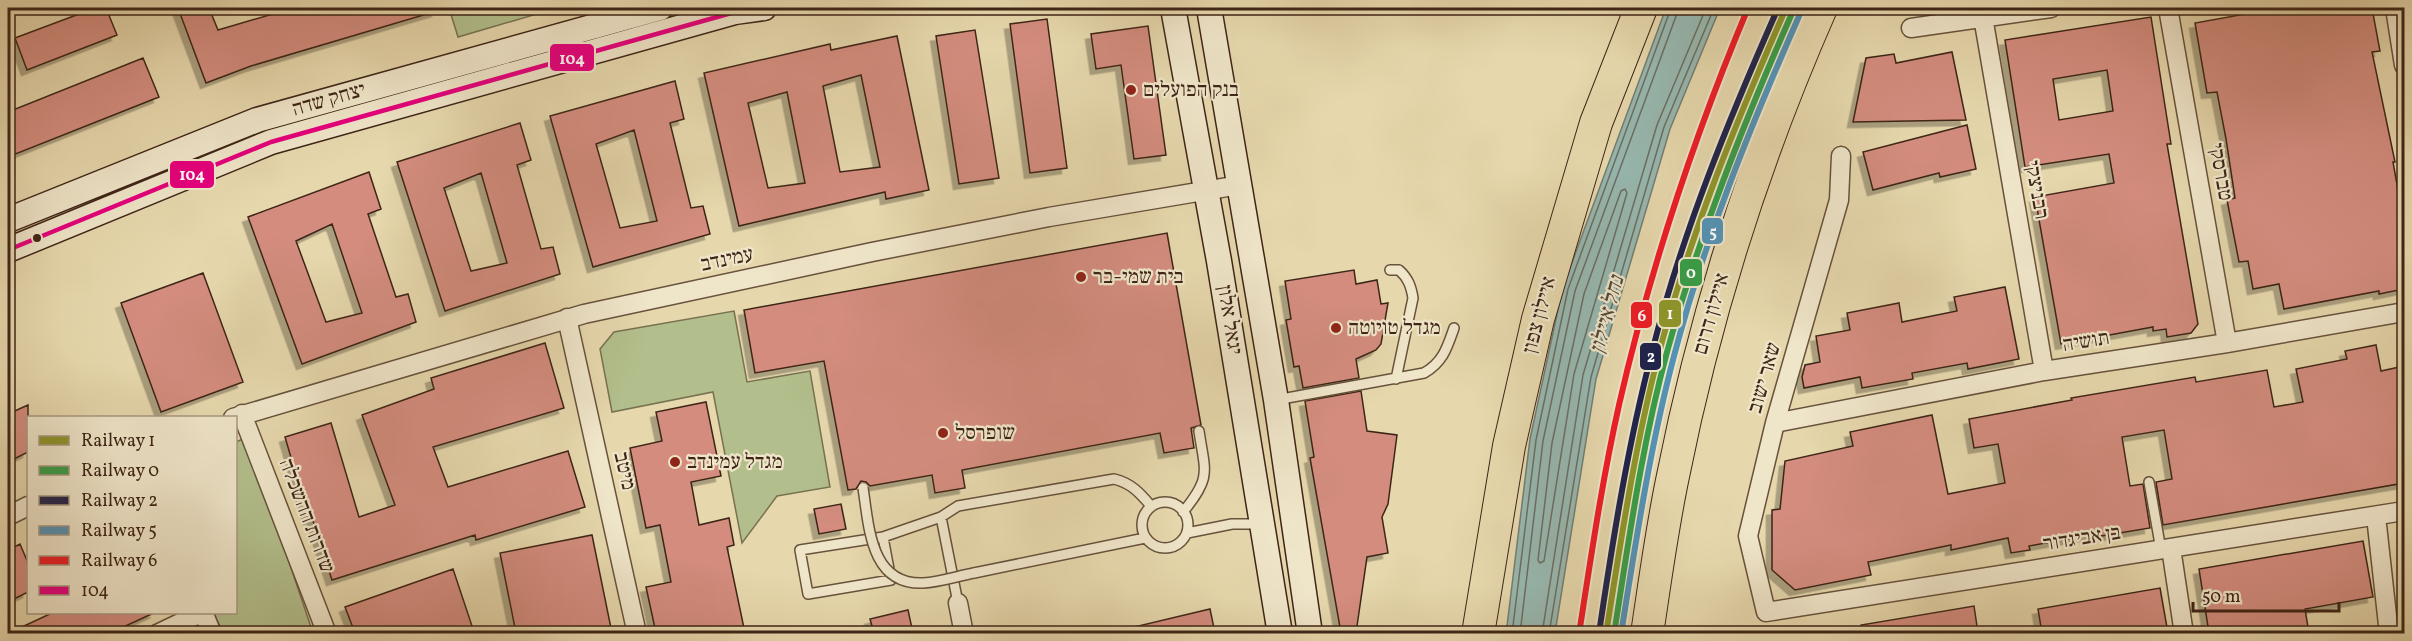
<svg xmlns="http://www.w3.org/2000/svg" width="2412" height="641" viewBox="0 0 2412 641" font-family="Vollkorn,'Frank Ruhl Libre',serif">
<style>
.green{fill:#b2bf8c;stroke:#787252;stroke-width:1.5}
.water{fill:#97b8b0;stroke:#737d73;stroke-width:1.5}
.lines{fill:none;stroke-linecap:round;stroke-linejoin:round}
.shore{stroke:#6a6e64;stroke-width:1.5}
.building{fill:#d38c7e;stroke:#3e2517;stroke-width:1.5;fill-rule:evenodd;filter:url(#shadow)}
.lane-casing{stroke:#68523c;stroke-width:12}
.street-casing{stroke:#68523c;stroke-width:21}
.secondary-casing{stroke:#3e2517;stroke-width:27}
.highway-casing{stroke:#3e2517;stroke-width:34}
.lane{stroke:#efe5c9;stroke-width:9}
.street{stroke:#efe5c9;stroke-width:18}
.secondary{stroke:#efe5c9;stroke-width:24}
.highway{stroke:#e6d7ac;stroke-width:32}
.lane-bridge-casing{stroke:#68523c;stroke-width:12;stroke-linecap:butt}
.lane-bridge{stroke:#efe5c9;stroke-width:9}
.bus-1-casing{stroke:#efe5c9;stroke-width:9}
.bus-1{stroke:#e5007d;stroke-width:4.5}
.rail-1-casing{stroke:#efe5c9;stroke-width:10}
.rail-2-casing{stroke:#efe5c9;stroke-width:10}
.rail-3-casing{stroke:#efe5c9;stroke-width:10}
.rail-4-casing{stroke:#efe5c9;stroke-width:10}
.rail-5-casing{stroke:#efe5c9;stroke-width:10}
.rail-1{stroke:#8e952a;stroke-width:6}
.rail-2{stroke:#389d48;stroke-width:6}
.rail-3{stroke:#1f234a;stroke-width:6}
.rail-4{stroke:#5492b5;stroke-width:6}
.rail-5{stroke:#ed1d26;stroke-width:6}
.poi-dot{fill:#8f2418;stroke:#efe5c9;stroke-width:2}
.bus-dot{fill:#3e2517;stroke:#efe5c9;stroke-width:2}
.labels{text-anchor:middle;dominant-baseline:central;stroke-width:4.5;stroke-linejoin:round;paint-order:stroke}
.poi-label{font-size:21px;fill:#3e2517;stroke:#efe5c9;text-anchor:start}
.street-label{font-size:21px;fill:#3e2517;stroke:#efe5c9}
.water-label{font-size:22px;font-style:italic;fill:#544a3d;stroke:#efe5c9}
.line-badge{stroke:#efe5c9;stroke-width:2}
.badge-label{font-size:16px;text-anchor:middle;font-weight:bold;fill:#fff}
</style>
<defs>
<filter id="shadow"><feDropShadow dx="-5.5" dy="5.5" stdDeviation="0" flood-color="#0004"/></filter>
</defs>
<rect width="100%" height="100%" fill="#e6d7ac"/>
<filter id="stains"><feTurbulence type="fractalNoise" baseFrequency=".00333" numOctaves="4"/><feColorMatrix values="0 0 0 0 .2 0 0 0 0 .09 0 0 0 0 .02 0 0 0 .5 -.17"/></filter>
<radialGradient id="worn" r=".72"><stop offset=".6" stop-color="#630" stop-opacity="0"/><stop offset="1" stop-color="#630" stop-opacity=".3"/></radialGradient>
<path class="green" d="M449 8H553L554 9 458 37Z
M734 311 747 382 810 371 830 487 777 496 742 543 713 392 612 412 600 349 614 332Z
M247 437 313 633H223L214 613 236 612V442Z"/>
<path class="water" d="M1666 8H1720L1670 129 1596 379 1555 633 1506 634 1530 439 1563 287Z"/>
<g class="lines">
<path class="shore" d="M1625 189 1627 193 1574 374 1544 561 1540 563 1538 560 1552 443 1584 294 1621 191Z
M1512 634 1536 440 1568 289 1671 8
M1520 634 1543 441 1575 291 1679 8
M1542 634 1583 375 1657 125 1706 8
M1549 634 1591 377 1664 127 1714 8"/>
</g>
<path class="building" d="M95 8H106L117 35 27 70 15 38Z
M178 8H209L218 30 293 8H436L437 11 251 66 206 83Z
M2261 8H2372L2380 51 2372 52 2395 162H2393L2404 224V289L2379 294V291L2284 309 2279 284 2253 289 2248 261 2239 262 2227 200 2235 198 2226 139 2217 92 2207 93 2195 23 2262 11Z
M2151 17 2171 144H2167L2198 324 2191 333 2167 337 2166 329 2153 331V327L2061 344 2035 197 2114 183 2109 154 2025 167 2005 40ZM2107 70 2113 111 2059 120 2053 79Z
M1047 19 1067 168 1030 173 1010 24Z
M1148 26 1166 155 1134 159 1121 65 1096 69 1091 34Z
M975 30 999 178 959 184 936 36Z
M897 36 929 190 886 199 885 192 739 226 704 73 830 44 831 50ZM861 75 880 167 840 172 823 86ZM787 92 805 183 768 188 748 103Z
M1952 52 1966 120 1853 122 1866 58 1894 54 1896 63Z
M143 58 159 97 8 157V112Z
M675 81 684 119 670 123 691 208 703 206 710 234 593 267 550 116ZM634 130 657 221 620 228 596 144Z
M520 123 531 160 517 165 541 249 553 247 560 274 445 311 397 162ZM481 173 507 263 471 271 444 188Z
M1967 125 1976 169 1940 177 1939 173 1873 190 1863 152Z
M369 172 381 209 368 214 396 297 408 294 416 322 302 364 248 217ZM332 224 362 313 326 322 296 241Z
M1167 233 1201 425 1191 428 1194 448 1164 453 1160 433 962 470 965 488 935 493 932 475 870 486 866 482 861 481 856 489 848 490 824 361 755 373 744 310Z
M1354 270 1356 284 1377 280 1381 304 1388 303 1381 344 1376 350 1356 359 1359 378 1303 388 1299 366 1294 367 1286 320 1291 319 1285 281Z
M203 273 243 382 161 412 121 303Z
M2005 287 2019 359 1968 369 1967 363 1912 373 1913 379 1862 388 1860 377 1804 388 1802 377 1805 365 1820 362 1816 336 1850 330 1847 313 1899 303 1902 322 1957 311 1954 297Z
M545 343 564 408 433 447 448 487 568 451 585 507 476 540 475 535 332 580 312 518 309 519 285 437 331 423 359 517 395 505 362 415 434 389 431 378Z
M2376 345 2381 371 2404 366V483L2163 525 2156 482 2172 479 2164 430 2122 437 2130 486 2143 484 2150 528 2095 537V534L2029 546 2030 550 2011 553 2008 538 1951 550V545L1868 562 1871 575 1795 590 1772 570V510L1780 509 1785 461 1853 446 1850 432 1932 415 1948 494 2005 483 1998 444 1974 448 1969 419 2072 400 2071 398 2195 377 2196 382 2267 370 2274 407 2303 402 2296 369 2347 359 2345 351Z
M1361 391 1367 431 1397 435 1388 504 1382 517 1388 553 1367 557 1356 633H1341L1310 458 1314 457 1305 401Z
M706 402 721 476 691 482 699 525 729 518 734 545 727 547 745 633H715V630L699 633H656L646 587 671 582 660 525 646 528 630 448 662 441 656 412Z
M28 405V452L8 462V414Z
M841 504 846 529 819 534 814 509Z
M592 535 612 633H516L500 553Z
M2363 541 2373 597 2305 609 2309 633H2209L2199 569Z
M20 544 28 563V592L8 602V550Z
M453 569 472 626 451 633H355L345 607Z
M2160 588 2168 633H2042L2038 609Z
M1974 606 1978 633H1862L1861 625Z
M1210 609 1215 633H1134V627Z
M908 610 913 633H874L870 619Z
M54 612H156L121 628 124 633H9Z"/>
<g class="lines">
<g class="lane-casing">
<path id="lane" d="M1390 270H1399C1408 278 1411 286 1413 298L1396 379
M1276 400 1424 373C1443 362 1447 348 1454 328
M2149 482 2161 550
M1142 525a23 23 0 1 1 46 0a23 23 0 1 1-46 0Z
M1183 512C1212 477 1205 472 1199 431
M1187 533 1232 524H1260
M883 537 891 580 808 594 800 550 883 537 941 517
M974 573 1145 538
M958 603 941 517 958 506 1114 479C1131 483 1140 493 1151 506"/>
</g>
<g class="street-casing">
<path id="street" d="M2168 8 2227 343
M2395 8 2404 65
M1983 17 2044 371
M1911 28 2051 8
M1841 156 1839 200 1775 423 1748 536 1766 612 2404 511
M567 318 637 634
M242 414 327 634
M233 418 584 314 872 252 1049 217 1239 185
M1775 423 2044 371 2227 343 2404 312
M8 516 28 506
M2376 516 2389 634
M2171 548 2184 634
M958 603 964 634
M157 634 203 612 212 634"/>
</g>
<g class="secondary-casing">
<path id="secondary" d="M1173 8 1219 261 1280 634
M1209 8 1276 400 1310 634
M8 220 257 120 660 8
M8 250 271 142 735 12 764 8"/>
</g>
<g class="highway-casing">
<path id="highway" d="M1478 634 1509 446 1538 319 1596 123 1641 8
M1647 634C1655 581 1662 528 1673 476 1705 315 1755 158 1821 8"/>
</g>
<use href="#lane" class="lane"/>
<use href="#street" class="street"/>
<use href="#secondary" class="secondary"/>
<use href="#highway" class="highway"/>
<g class="lane-bridge-casing">
<path id="lane-bridge" d="M863 488C869 526 870 585 923 583 940 582 958 576 974 573"/>
</g>
<use href="#lane-bridge" class="lane-bridge"/>
<g class="bus-1-casing">
<path id="bus-1" d="M8 250 271 142 735 12 764 8"/>
</g>
<use href="#bus-1" class="bus-1"/>
<g class="rail-1-casing">
<path id="rail-1" d="M1606 634C1621 540 1635 445 1659 353 1690 234 1737 120 1786 8"/>
</g>
<g class="rail-2-casing">
<path id="rail-2" d="M1614 634C1629 539 1642 444 1667 352 1699 235 1744 122 1793 11"/>
</g>
<g class="rail-3-casing">
<path id="rail-3" d="M1599 633C1613 539 1628 444 1652 352 1682 233 1729 119 1778 8"/>
</g>
<g class="rail-4-casing">
<path id="rail-4" d="M1621 634C1636 541 1650 447 1674 356 1705 238 1751 125 1800 14"/>
</g>
<g class="rail-5-casing">
<path id="rail-5" d="M1579 634C1591 557 1602 481 1619 405 1650 269 1694 137 1748 8"/>
</g>
<use href="#rail-1" class="rail-1"/>
<use href="#rail-2" class="rail-2"/>
<use href="#rail-3" class="rail-3"/>
<use href="#rail-4" class="rail-4"/>
<use href="#rail-5" class="rail-5"/>
</g>
<g class="poi-dot">
<circle cx="1131" cy="90" r="6"/>
<circle cx="1081" cy="277" r="6"/>
<circle cx="1336" cy="328" r="6"/>
<circle cx="943" cy="433" r="6"/>
<circle cx="675" cy="462" r="6"/>
</g>
<circle class="bus-dot" cx="37" cy="238" r="5"/>
<g class="labels">
<g class="poi-label">
<text x="1143" y="90">בנק הפועלים</text>
<text x="1093" y="277">בית שמי-בר</text>
<text x="1348" y="328">מגדל טויוטה</text>
<text x="955" y="433">שופרסל</text>
<text x="687" y="462">מגדל עמינדב</text>
</g>
<g class="street-label">
<text transform="translate(329 100) rotate(-16)">יצחק שדה</text>
<text transform="translate(2220 172) rotate(80)">טברסקי</text>
<text transform="translate(2036 190) rotate(80)">רבניצקי</text>
<text transform="translate(727 260) rotate(-12)">עמינדב</text>
<text transform="translate(1712 314) rotate(-74)">איילון דרום</text>
<text transform="translate(1540 315) rotate(-75)">איילון צפון</text>
<text transform="translate(1229 320) rotate(81)">יגאל אלון</text>
<text transform="translate(2086 342) rotate(-9)">תושיה</text>
<text transform="translate(1765 378) rotate(-74)">שאר ישוב</text>
<text transform="translate(624 471) rotate(77)">מיטב</text>
<text transform="translate(306 516) rotate(69)">שדרות ההשכלה</text>
<text transform="translate(2082 539) rotate(-9)">בן אביגדור</text>
</g>
<g class="water-label">
<text transform="translate(1608 315) rotate(-75)">נחל איילון</text>
</g>
</g>
<g class="line-badge">
<rect x="549" y="43" width="46" height="29" rx="6" fill="#e5007d"/>
<rect x="169" y="160" width="46" height="29" rx="6" fill="#e5007d"/>
<rect x="1701" y="217" width="23" height="28" rx="6" fill="#5492b5"/>
<rect x="1679" y="258" width="24" height="29" rx="6" fill="#389d48"/>
<rect x="1658" y="299" width="24" height="29" rx="6" fill="#8e952a"/>
<rect x="1630" y="301" width="23" height="28" rx="6" fill="#ed1d26"/>
<rect x="1639" y="342" width="23" height="29" rx="6" fill="#1f234a"/>
</g>
<g class="badge-label">
<text x="572" y="64">104</text>
<text x="192" y="180">104</text>
<text x="1713" y="237">5</text>
<text x="1691" y="278">0</text>
<text x="1670" y="319">1</text>
<text x="1642" y="321">6</text>
<text x="1651" y="362">2</text>
</g>
<rect width="2412" height="641" fill="none" stroke="#e6d7ac" stroke-width="30"/>
<rect x="9" y="9" width="2394" height="623" fill="none" stroke="#3e2517" stroke-width="3"/>
<rect x="15" y="15" width="2382" height="611" fill="none" stroke="#3e2517" stroke-width="1.5"/>
<rect x="27" y="416" width="210" height="198" fill="#efe5c9" stroke="#a89882" stroke-width="1.5"/>
<rect x="39" y="436" width="30" height="9" fill="#8e952a" stroke="#a89882" stroke-width="1.5"/>
<text x="81" y="446" font-size="18" fill="#3e2517">Railway 1</text>
<rect x="39" y="466" width="30" height="9" fill="#389d48" stroke="#a89882" stroke-width="1.5"/>
<text x="81" y="476" font-size="18" fill="#3e2517">Railway 0</text>
<rect x="39" y="496" width="30" height="9" fill="#1f234a" stroke="#a89882" stroke-width="1.5"/>
<text x="81" y="506" font-size="18" fill="#3e2517">Railway 2</text>
<rect x="39" y="526" width="30" height="9" fill="#5492b5" stroke="#a89882" stroke-width="1.5"/>
<text x="81" y="536" font-size="18" fill="#3e2517">Railway 5</text>
<rect x="39" y="556" width="30" height="9" fill="#ed1d26" stroke="#a89882" stroke-width="1.5"/>
<text x="81" y="566" font-size="18" fill="#3e2517">Railway 6</text>
<rect x="39" y="586" width="30" height="9" fill="#e5007d" stroke="#a89882" stroke-width="1.5"/>
<text x="81" y="596" font-size="18" fill="#3e2517">104</text>
<path d="M2193 602v9h146v-9" fill="none" stroke="#3e2517" stroke-width="3"/>
<text x="2202" y="602" font-size="18" fill="#3e2517" stroke="#efe5c9" stroke-width="4.5" paint-order="stroke">50 m</text>
<rect width="100%" height="100%" filter="url(#stains)"/>
<rect width="100%" height="100%" fill="url(#worn)"/>
</svg>
